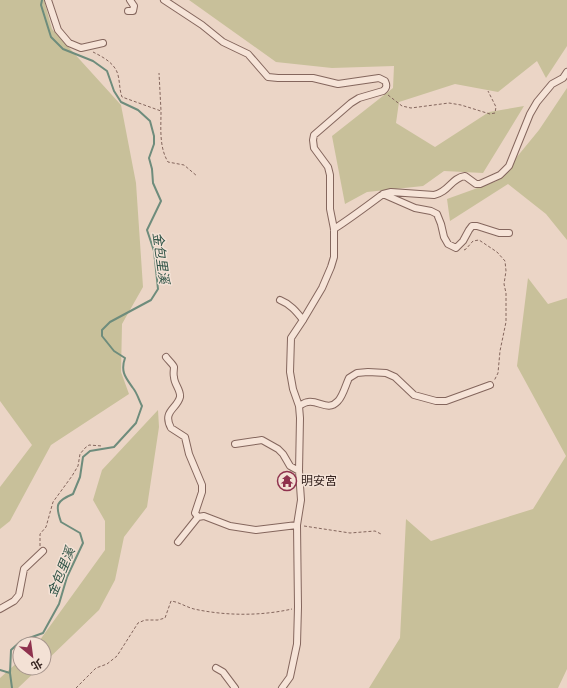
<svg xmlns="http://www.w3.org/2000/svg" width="567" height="688" viewBox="0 0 567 688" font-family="'Source Serif 4','Noto Sans TC',serif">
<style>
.green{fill:#c8c09a}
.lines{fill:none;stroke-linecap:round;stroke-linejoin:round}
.stream{stroke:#6e8c7c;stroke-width:2}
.minor-casing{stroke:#84665d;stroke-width:8}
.path{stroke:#84665d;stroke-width:1;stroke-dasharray:3 2;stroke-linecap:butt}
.minor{stroke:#f6e4d8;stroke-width:6}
.labels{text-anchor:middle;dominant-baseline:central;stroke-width:3;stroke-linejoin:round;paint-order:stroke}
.poi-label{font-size:12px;fill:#362420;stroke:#f3e1d5;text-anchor:start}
.water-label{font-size:13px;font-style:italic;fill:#305447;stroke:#f3e1d5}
</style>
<rect width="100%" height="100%" fill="#ebd5c6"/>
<path class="green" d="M0 0H44L52 29 121 105 136 183 143 287 122 324 121 372 129 394 51 445 10 521 0 529V487L32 445 0 401Z
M189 0H567V46L546 78 537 61 498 92 455 84 399 102 396 123 435 147 489 112 524 106 483 173 444 171 423 186 367 192 345 204 332 136 393 88 394 66 332 68 276 62Z
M567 88V240L546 214 508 184 450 221 447 199 497 181 539 130Z
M528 278 548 304 567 298V669L558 688H369L400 638 406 519 431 541 533 509 566 456 517 366Z
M158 410 159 427 147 507 124 537 115 580 99 610 44 663V644H37L105 550V521L93 500 102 470Z
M20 660V668H39L18 688H0V678Z"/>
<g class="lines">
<path class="stream" d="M0 670 10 673
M12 688 10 673 11 650 21 641 43 633 59 604 67 577 83 543 80 533 61 522C55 505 56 501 73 494L80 477 83 457 90 451 114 447 136 423 142 406C139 400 137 393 133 388 126 378 120 372 125 358L114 351 102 336V330L110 322 151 300 158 289 154 251 147 230 161 201 153 183 152 169 149 158 154 144V136L150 121 138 110 121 102 114 91 107 71 93 61 63 49 51 37 41 5 42 0"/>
<g class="minor-casing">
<path id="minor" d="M48 0 58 30 69 43 81 48 103 43
M164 0 202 25 223 42 248 54 268 77 278 78H313L338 84 379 78 385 81C387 85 387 88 383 91L359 98 351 103 314 135 313 140 314 148 328 167 330 175V209L334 229V257L331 267 322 288 303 320 291 338 290 372 293 389 299 406 300 418 299 471 301 500 297 525 298 607 297 644 290 677 282 688
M128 11H133L134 6 130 0
M383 194 391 192 434 195C449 192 451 178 465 176L476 184H480L500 175 509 166 530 114 537 102 552 84 563 78 567 72
M334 229C351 218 367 206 383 194L415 208 431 211 437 214 441 224 444 237 448 244 456 248 463 241 469 230 472 226H477L499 233H509
M280 300C290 304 296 311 303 320
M166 357C168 360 173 364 174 367 174 370 173 374 174 377 174 384 181 390 180 397 177 409 162 411 171 428L185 437 189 454 202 485V492L195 513 198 517 204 516 230 526 256 530 297 525
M299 406C301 405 305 402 308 402 319 400 328 412 338 401 343 396 346 384 349 378L357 373 368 372 386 373 395 377 414 395 436 401H446L490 385
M235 444 262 440 278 449 283 454 290 466 299 471
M178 542 198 517
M0 609 14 601 19 595 24 569 43 551
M216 668 223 672 235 688"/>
</g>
<path class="path" d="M93 52C101 56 113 62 117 72 120 79 119 89 122 97L161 111 159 73
M388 95 402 106 411 108 449 103 461 105 490 114 495 113 496 107 488 91
M161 112C161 128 159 147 168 162L184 165 197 176
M464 250 466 249 473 241 479 240 497 252 505 261 506 271 504 284 506 293V322L500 351 498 373 494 381
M304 526 350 533 375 531 381 534
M40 546V534L46 527 53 502 72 476 78 466 80 454 85 448 89 445 102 446
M76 688 96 668 107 664 117 656 138 623 145 620H158L165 618 171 601C179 602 186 607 194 609 226 616 261 616 292 609"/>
<use href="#minor" class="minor"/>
</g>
<defs>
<g id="temple-ring" transform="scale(1)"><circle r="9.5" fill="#f3e1d5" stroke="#8f324e" stroke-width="1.5"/><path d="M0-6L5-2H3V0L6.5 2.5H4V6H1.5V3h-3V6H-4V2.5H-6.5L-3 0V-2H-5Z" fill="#8f324e"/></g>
</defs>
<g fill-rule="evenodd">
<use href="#temple-ring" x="287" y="481"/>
</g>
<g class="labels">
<g class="poi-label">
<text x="301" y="481">明安宮</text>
</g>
<g class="water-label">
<text transform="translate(161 258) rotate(82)">金包里溪</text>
<text transform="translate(61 572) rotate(-68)">金包里溪</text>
</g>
</g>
<g transform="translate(32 656) rotate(151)"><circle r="19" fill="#f3e1d5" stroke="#a7958d"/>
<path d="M0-3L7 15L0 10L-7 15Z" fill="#8f324e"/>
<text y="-6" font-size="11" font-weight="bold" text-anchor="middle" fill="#362420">北</text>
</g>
</svg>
